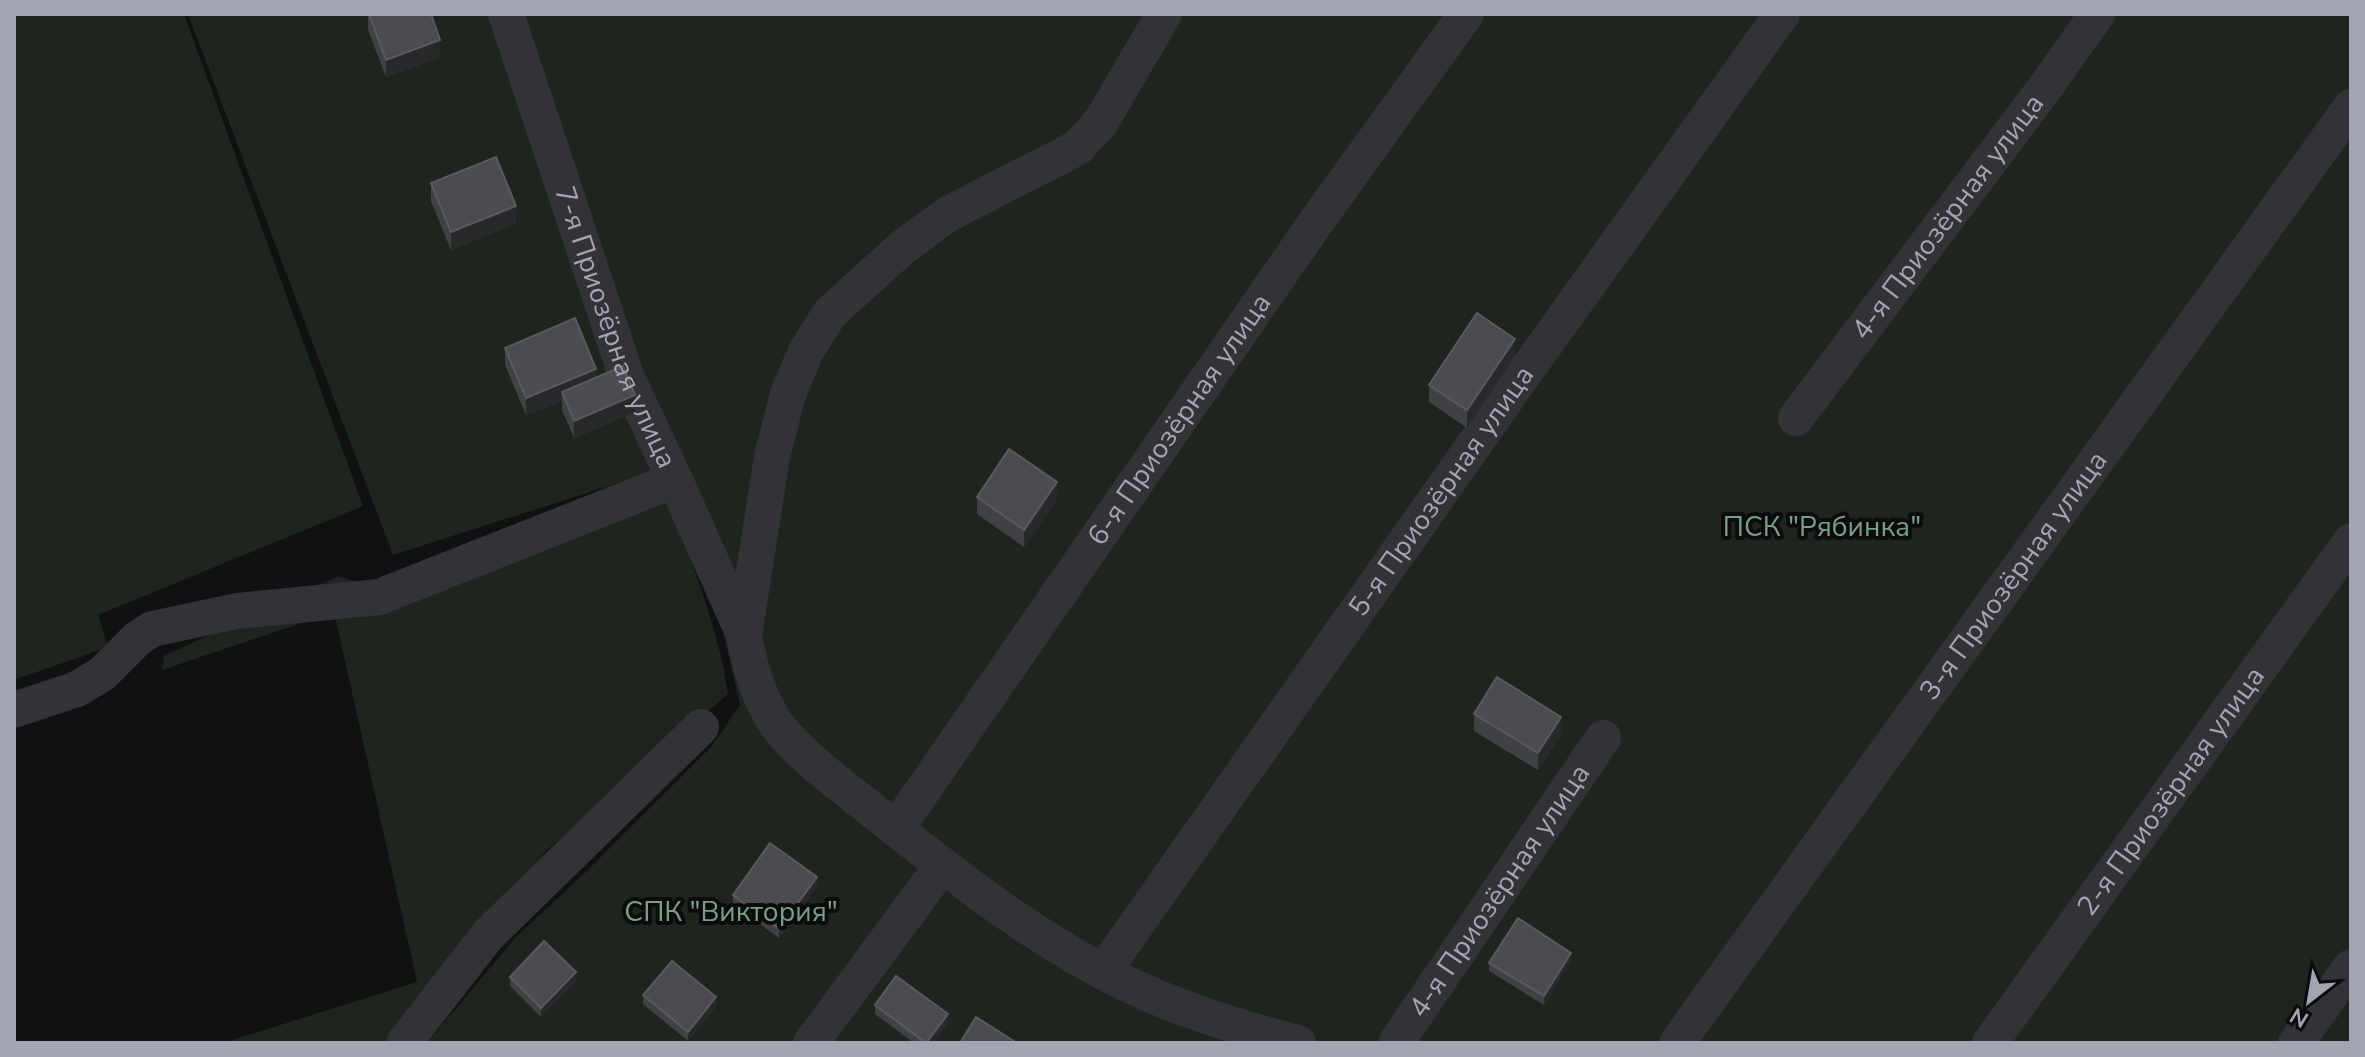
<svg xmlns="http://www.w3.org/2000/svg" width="2365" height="1057" viewBox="0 0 2365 1057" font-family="'Nunito Sans',sans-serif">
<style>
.green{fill:#1e251f}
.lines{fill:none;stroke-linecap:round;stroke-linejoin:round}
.minor{stroke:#323237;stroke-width:36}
.wall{fill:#404145}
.shaded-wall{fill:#29292c}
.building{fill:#4b4b51;stroke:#595960;stroke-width:2}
.labels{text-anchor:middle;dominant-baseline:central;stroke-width:8;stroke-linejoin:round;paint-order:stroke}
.street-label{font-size:28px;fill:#a3a5b3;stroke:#0c0c0e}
.park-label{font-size:28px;fill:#7a9e83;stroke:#0c0c0e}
</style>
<rect width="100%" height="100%" fill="#111113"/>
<path class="green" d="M14 14H184L363 506 98 615 108 647 14 680Z
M188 14H2351V1043H427L515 938 588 870 711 747 740 705 720 618 659 470 393 555Z
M665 492C690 559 718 624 728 694L545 852 395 1043H223L417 982 334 612 162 670 164 656 338 576 366 585Z"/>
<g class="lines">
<g class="minor">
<path id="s1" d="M506 14 627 378 675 480 744 635"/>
<path d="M1164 14 1101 122 1077 148 948 214 903 247 830 313 806 351 788 394 772 457 744 635C750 668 758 697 777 725 799 755 842 786 872 810 956 877 1049 951 1149 994 1197 1015 1248 1030 1298 1043"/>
<path id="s2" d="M1796 418 2047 85 2097 14"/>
<path d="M14 710 77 689 102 674 137 639 152 629 237 611 379 597 675 480"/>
<path id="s3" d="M896 829 1316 222 1466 14"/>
<path id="s4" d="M1103 972 1516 385 1782 14"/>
<path d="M404 1043 488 935 701 727"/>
<path d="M811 1043 942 866"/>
<path id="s5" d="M1396 1043 1603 738"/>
<path id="s6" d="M1677 1043 2351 107"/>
<path id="s7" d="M1990 1043 2351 541"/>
<path d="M2296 1043 2351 967"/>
</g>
</g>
<path class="wall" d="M368 14 440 57 386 77 368 30Z
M431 183 516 223 451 250 431 201Z
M505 348 596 378 635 412 574 438 562 410V401L526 415 505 365Z
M1515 356 1467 428 1429 402V385Z
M977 497 1057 499 1024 547 977 514Z
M1474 714 1561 734 1538 770 1474 731Z
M817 886 779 938 733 904V895Z
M1571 961 1544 1005 1489 971V963Z
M510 977 576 981 541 1017 510 986Z
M643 995 716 1006 688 1041 643 1004Z
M875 1005 948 1023 933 1043H914L875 1014Z"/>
<path class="shaded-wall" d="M440 40V57L386 77V60Z
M516 206V223L451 250V232Z
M1515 339V356L1467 428V410Z
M596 369V386L562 392V401L526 415V398Z
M635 395V412L574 438V421Z
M1057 482V499L1024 547V530Z
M1561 717V734L1538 770V753Z
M817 877V886L779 938V929Z
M1571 953V961L1544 1005V996Z
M576 972V981L541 1017V1008Z
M716 997V1006L688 1041V1032Z
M948 1014V1023L933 1043H926Z"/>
<path class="building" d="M369 14H431L440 40 386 60Z
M496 157 516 206 451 232 431 183Z
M1477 313 1515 339 1467 410 1429 385Z
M575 318 596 369 526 398 505 348Z
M623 366 635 395 574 421 562 392Z
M1009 449 1057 482 1024 530 977 497Z
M1497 677 1561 717 1538 753 1474 714Z
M770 843 817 877 779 929 733 895Z
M1518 918 1571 953 1544 996 1489 963Z
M544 941 576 972 541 1008 510 977Z
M672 961 716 997 688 1032 643 995Z
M896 976 948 1014 926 1043 875 1005Z
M976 1017 1017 1043H960Z"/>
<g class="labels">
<g class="street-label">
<text stroke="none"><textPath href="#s2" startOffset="252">4-я Приозёрная улица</textPath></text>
<text stroke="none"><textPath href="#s1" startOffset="332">7-я Приозёрная улица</textPath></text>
<text stroke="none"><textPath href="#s3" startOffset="498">6-я Приозёрная улица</textPath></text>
<text stroke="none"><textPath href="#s4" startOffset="588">5-я Приозёрная улица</textPath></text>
<text stroke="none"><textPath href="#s6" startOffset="576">3-я Приозёрная улица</textPath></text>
<text stroke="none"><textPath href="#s7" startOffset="310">2-я Приозёрная улица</textPath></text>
<text stroke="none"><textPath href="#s5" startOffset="184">4-я Приозёрная улица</textPath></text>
</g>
<g class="park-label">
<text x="1822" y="527">ПСК "Рябинка"</text>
<text x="731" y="912">СПК "Виктория"</text>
</g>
</g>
<rect width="2365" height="1057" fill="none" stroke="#a3a5b3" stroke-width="32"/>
<g transform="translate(2309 1001) rotate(211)" stroke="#0c0c0e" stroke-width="6" paint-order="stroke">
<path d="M0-6L14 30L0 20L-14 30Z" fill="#a3a5b3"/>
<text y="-12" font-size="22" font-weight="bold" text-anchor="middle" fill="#a3a5b3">N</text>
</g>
</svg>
